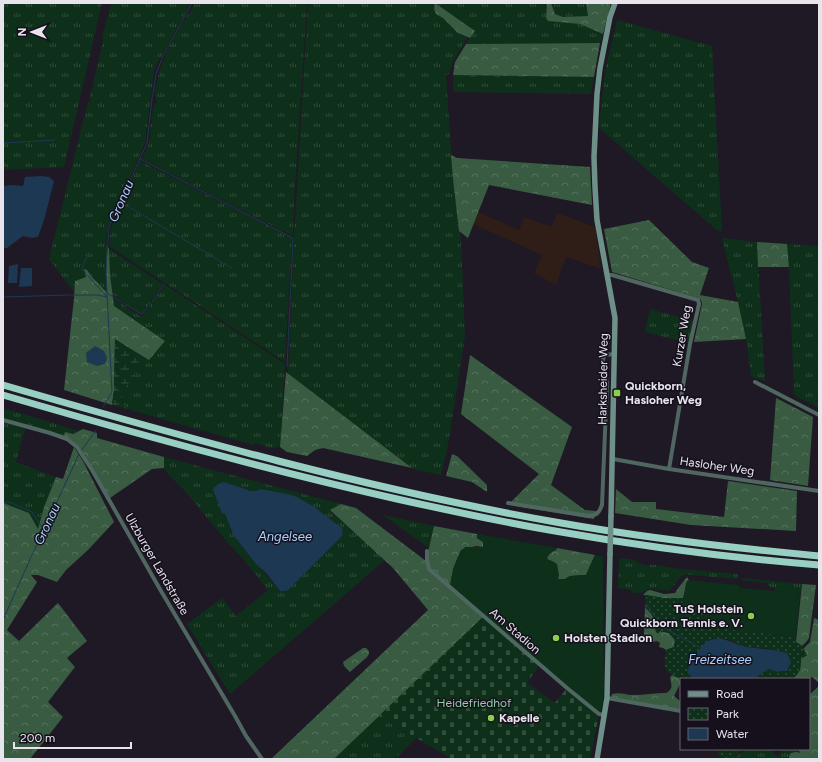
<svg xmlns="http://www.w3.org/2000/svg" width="822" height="762" viewBox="0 0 822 762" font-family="Figtree,sans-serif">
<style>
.commercial{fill:#2f1e17}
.grass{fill:url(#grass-tufts);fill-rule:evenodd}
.forest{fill:url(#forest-crowns)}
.wetland{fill:url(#wetland-marsh)}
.cemetery{fill:url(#cemetery-stones)}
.park{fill:url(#park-dots)}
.garden{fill:#0e301a}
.water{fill:#1d3853}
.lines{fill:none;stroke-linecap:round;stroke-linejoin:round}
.stream{stroke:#1d3853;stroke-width:1}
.street{stroke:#506661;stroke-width:4}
.secondary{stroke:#6d9088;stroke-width:5.5}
.highway{stroke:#98cfc3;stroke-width:7}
.secondary-bridge{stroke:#6d9088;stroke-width:5.5}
.poi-dot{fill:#89cf49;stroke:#15101c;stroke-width:1.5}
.labels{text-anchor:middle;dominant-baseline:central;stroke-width:3;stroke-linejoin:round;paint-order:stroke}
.street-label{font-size:12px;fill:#e7e4ec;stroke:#15101c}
.poi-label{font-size:12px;font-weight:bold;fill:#e7e4ec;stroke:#15101c;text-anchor:start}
.park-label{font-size:12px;fill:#92cfa2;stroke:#15101c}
.water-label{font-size:13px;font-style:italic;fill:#abd2fc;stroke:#15101c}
</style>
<defs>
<pattern id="grass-tufts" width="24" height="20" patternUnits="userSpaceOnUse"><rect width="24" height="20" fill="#0e301a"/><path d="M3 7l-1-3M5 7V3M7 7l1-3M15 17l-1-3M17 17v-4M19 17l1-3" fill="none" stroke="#314e3b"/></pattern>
<pattern id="forest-crowns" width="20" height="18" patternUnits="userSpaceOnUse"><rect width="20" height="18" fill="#385b41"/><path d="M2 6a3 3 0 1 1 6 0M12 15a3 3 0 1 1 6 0" fill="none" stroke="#55725d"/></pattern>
<pattern id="wetland-marsh" width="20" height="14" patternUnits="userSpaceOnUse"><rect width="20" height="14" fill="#0e301a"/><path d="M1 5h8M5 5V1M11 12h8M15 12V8" fill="none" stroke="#314e3b"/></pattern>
<pattern id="cemetery-stones" width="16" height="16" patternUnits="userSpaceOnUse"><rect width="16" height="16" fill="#0e301a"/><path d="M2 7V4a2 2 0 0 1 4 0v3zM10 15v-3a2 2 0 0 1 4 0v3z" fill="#314e3b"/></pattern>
<pattern id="park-dots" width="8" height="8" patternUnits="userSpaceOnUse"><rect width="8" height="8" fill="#0e301a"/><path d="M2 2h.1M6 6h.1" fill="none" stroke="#314e3b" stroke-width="1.8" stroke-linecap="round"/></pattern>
</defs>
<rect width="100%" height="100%" fill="#1e1925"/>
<path class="commercial" d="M478 212 519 230 524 217 552 227 557 213 595 227 601 269 566 257 556 285 534 273 542 255 473 224Z"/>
<path class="grass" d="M3 3H102L64 167 3 170Z
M111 3H191L161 57 159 59 154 71 145 143 108 227 106 244 107 246 106 275 107 293 92 277 87 270H84L86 277 75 281 74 292 49 259 88 102H91L90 93 94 85 93 81 95 76 103 40 102 38Z
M195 3H307L294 202 293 235H291L142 159 149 143 153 107C159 101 156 102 155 95 154 92 155 88 156 85L157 84C161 54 180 28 195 3Z
M308 3H368L377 4 378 3H435L434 9 436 14 443 18 458 33 467 37 463 45 453 61 449 74 446 75 453 179 461 240 465 336 448 445 441 475 417 470 412 468 288 374 294 237Z
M436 3H547L546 18 548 21 580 24 603 34 600 43 466 44 474 31Z
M551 3H586L588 16 563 17 555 14Z
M617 20 712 46 722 231H718L599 128 605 71Z
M453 75 594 77 591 94 453 92Z
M140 161 292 238 285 362 109 246 111 228Z
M722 238 757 242 765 381 751 376 746 339 738 302Z
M787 244 819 246V408L794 395 789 267Z
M109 249 163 284 151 301 152 303 165 285 285 364 280 447 271 448 255 443 253 445 127 409 123 404 122 396 124 389 133 378 137 367 142 356 149 360 165 341 114 306 113 298 140 316H142L151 305 149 304 142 313H140L112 294 110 275Z
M650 309 693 321 689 343 645 332Z
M3 408 79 431 63 437 3 419Z
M3 423 15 425 25 429 16 462 56 477 44 507 38 529 29 513 3 503Z
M164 457 341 504 330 511 385 560 230 694 187 624 222 598 236 616 268 590 244 560 228 543 185 491 168 474 164 468ZM222 483H227L251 491H255L261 489 288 494 303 500 343 529V533L280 591 243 548 234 536 225 514 213 490 214 488Z
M383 515 434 526 429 548Z
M623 558 634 560 644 565H656L679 569 738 574 737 579 691 575 685 574C678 578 675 586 669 591L655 589H649L641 593H634L630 590 618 588 619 560Z
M743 578 802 584 800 594 791 592 775 591 774 588 768 586V583L742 580Z
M379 716 416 738 395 759H334Z
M746 749H773L772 752 776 756H779L783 750V749C789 749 797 747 800 753L789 756V759H734C737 755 742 753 746 749Z"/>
<path class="forest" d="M435 3 475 31 470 38 458 33 443 18 436 14 434 9Z
M547 3H551L555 14 563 17 588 16 586 3H611L603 34 580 24 548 21 546 18Z
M600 43 594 77 453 75 455 62 466 44Z
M451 155 457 158 590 167 592 205 489 185 468 238 459 231 453 179Z
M649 220 692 262 709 268 700 295 738 302 746 339 694 342 702 304 701 300 698 298 612 272 604 229Z
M757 242 787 244 789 267H758Z
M107 246 109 249 110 275 114 306 165 341 149 360 115 340 114 390 112 405 64 390 74 298 75 281 86 277 84 269 87 270 92 277 107 293 106 275Z
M470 355 572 427 551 485 585 510 596 511 594 519 515 506 511 502 539 474 461 414Z
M286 372 412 468 323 448 315 450 307 456 287 452 280 447Z
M776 398 813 417 808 486 770 480Z
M83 429 97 433V438L164 457V468L152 469 110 498 85 457 64 437 65 432 73 434Z
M74 447 83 461 114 522 88 550 66 570 57 582 38 575H31L37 582 7 630 19 641 58 603 87 641 67 658 75 667 48 702 63 717 30 759H3V503L29 513 38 529 44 507 56 477 63 479Z
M452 454 457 456 487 485V492L472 482 446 476Z
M728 481 797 491 796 531 691 525 615 513 616 489 632 502H656V509L724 517Z
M341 504 356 508 426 561 434 526 477 534V538L483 542V547L476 546 461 550 453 569 450 587 483 617 334 759H271L428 610 393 568 330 510Z
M557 548 595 555 586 575 570 576 565 579H558L547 559C548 554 551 552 556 550Z
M687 577 689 580 687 581C685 586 685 592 683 598H664L643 595 647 591 650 590 664 594 675 593 679 587Z
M802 584 816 585 809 638 807 641 802 646 796 642Z
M645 607C652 614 657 621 659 631L669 633 675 640 674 647 666 650 663 648 659 647 660 643 657 641 647 643 648 638 646 636H644Z
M814 618 819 620V683L812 677 808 679H772L794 678 800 670 801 659 807 655 803 649 810 642Z
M363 648H366L369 651V654L367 657 350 672 344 666 343 662Z
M672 675 679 678 681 682 674 696 681 702V710L611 697 612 694C620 692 625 695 633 695 644 695 655 693 666 693 673 689 672 686 670 678Z
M819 686V759H789V756L791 753 796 752 800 753 799 750 797 749H809V695Z"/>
<path class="wetland" d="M115 339 142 356 137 367 133 378 124 389 122 396 123 404 127 409 112 405 114 391Z"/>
<path class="cemetery" d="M483 617 539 665 527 683 555 703 567 688 599 714 590 759H452L379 716Z"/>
<path class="park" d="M646 595 664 598H683L682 605 705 606 703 626 796 637V642L802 646 807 655 801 659 800 670 794 678 755 679 757 677 768 669 778 672 787 653 770 649 745 647 727 639 719 638 707 641 692 678 699 679H681V682L679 678C662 671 664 666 666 650L674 647 675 640 669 633 660 631 658 634 656 632 655 629 657 623 651 613 645 607Z
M719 749H742L733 759H727L718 756Z"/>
<path class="garden" d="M477 534 557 548 556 550C551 552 548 554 547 559L552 561 557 564 559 575 558 579H565L570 576 586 575 595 555 603 556 604 686 602 709 599 714 450 587C451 576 456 555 465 547H483V542L477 538Z
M689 580 738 585 740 588 775 591 791 592 800 594 796 637 703 626 704 606 682 605 687 581Z"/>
<path class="water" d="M41 176 49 177 54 181 44 220 38 237 32 238 23 236 7 248H3V186L11 185 23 186 25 177Z
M18 264 17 283H8L9 266Z
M21 268H32V286L19 287Z
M95 346 104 351 107 358 105 364 97 366 87 362 86 353Z
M224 482 251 491H255L261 489 288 494 297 497 313 506 343 529 342 536 288 590 284 591H280L267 574 256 564 234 536 225 514 222 513 213 490C214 486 220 483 224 482Z
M719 638C729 640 737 645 746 647 761 649 773 649 787 653L791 662 787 671H780L778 672 768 669 757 677 755 679H699L692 678 687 672 693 657 707 641Z"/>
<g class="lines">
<path class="stream" d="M3 143 55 140
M140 159 293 238 287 367
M124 204 232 268
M86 258 82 269 107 297
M107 293 141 314H142L150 304
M71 295H98L106 297
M3 297 69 295
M152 302 164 284
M103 407 112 392 107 293 106 270 109 227 147 143 152 99 156 74 163 56 192 3
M81 451 96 430
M3 503 9 502 32 512 44 530
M646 604 652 612 661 626 701 648
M3 620 31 557 44 530 79 454"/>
<path class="street" d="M608 275H612L698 300 699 304 690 344 669 469
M755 382 819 415
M3 420 50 433 67 439 77 447 92 470 161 591 235 716 246 736 262 759
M613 459 669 469 819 491
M508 503 589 516C597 515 599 513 602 505L607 383C606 373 599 363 605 355L615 354
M427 551V561L429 569 567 688 599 714 604 715
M607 698 681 711"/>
<path class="secondary" d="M611 516 615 318 597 220 595 187 594 157 597 94 600 68 610 17 615 3
M597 759 607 698 610 554"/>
<path class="highway" d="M3 385C187 438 372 490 561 523 646 538 733 548 819 556
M3 395C133 433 264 469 397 499 451 511 506 523 561 532 646 547 733 558 819 565"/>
<path class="secondary-bridge" d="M610 554 611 516"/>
</g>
<g class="poi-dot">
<rect x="613" y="389" width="8" height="8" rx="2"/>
<circle cx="751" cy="616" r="4"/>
<circle cx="556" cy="638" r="4"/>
<circle cx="491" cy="718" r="4"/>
</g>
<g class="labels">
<g class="street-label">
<text transform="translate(682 336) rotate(-80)">Kurzer Weg</text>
<text transform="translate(603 379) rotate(-89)">Harksheider Weg</text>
<text transform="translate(717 466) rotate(8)">Hasloher Weg</text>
<text transform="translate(157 564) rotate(60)">Ulzburger Landstraße</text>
<text transform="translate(515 631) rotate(41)">Am Stadion</text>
</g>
<g class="poi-label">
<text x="625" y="386">Quickborn,<tspan x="625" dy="14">Hasloher Weg</tspan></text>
<text x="743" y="609" text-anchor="end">TuS Holstein<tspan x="743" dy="14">Quickborn Tennis e. V.</tspan></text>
<text x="564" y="638">Holsten Stadion</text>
<text x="499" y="718">Kapelle</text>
</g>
<g class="park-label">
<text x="474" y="703">Heidefriedhof</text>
</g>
<g class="water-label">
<text transform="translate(121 201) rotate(-66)">Gronau</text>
<text transform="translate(47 524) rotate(-65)">Gronau</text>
<text x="285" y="536">Angelsee</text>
<text x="720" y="659">Freizeitsee</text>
</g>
</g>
<rect width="822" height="762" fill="none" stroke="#e7e4ec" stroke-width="8"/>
<rect x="680" y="678" width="130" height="72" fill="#15101c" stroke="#69656f"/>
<rect x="688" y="691" width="20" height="6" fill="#6d9088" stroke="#69656f"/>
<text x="716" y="698" font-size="12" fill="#e7e4ec">Road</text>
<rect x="688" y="708" width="20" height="12" fill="url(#park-dots)" stroke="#69656f"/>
<text x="716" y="718" font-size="12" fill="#e7e4ec">Park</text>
<rect x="688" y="728" width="20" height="12" fill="#1d3853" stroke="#69656f"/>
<text x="716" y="738" font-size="12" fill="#e7e4ec">Water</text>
<g transform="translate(32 32) rotate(270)" stroke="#15101c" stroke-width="3" paint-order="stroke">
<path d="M0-3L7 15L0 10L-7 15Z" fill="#e7e4ec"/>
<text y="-6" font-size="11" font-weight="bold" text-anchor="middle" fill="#e7e4ec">N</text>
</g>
<path d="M14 742v6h117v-6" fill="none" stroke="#e7e4ec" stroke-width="2"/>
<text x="20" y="742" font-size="12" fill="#e7e4ec" stroke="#15101c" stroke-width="3" paint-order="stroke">200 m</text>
</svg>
